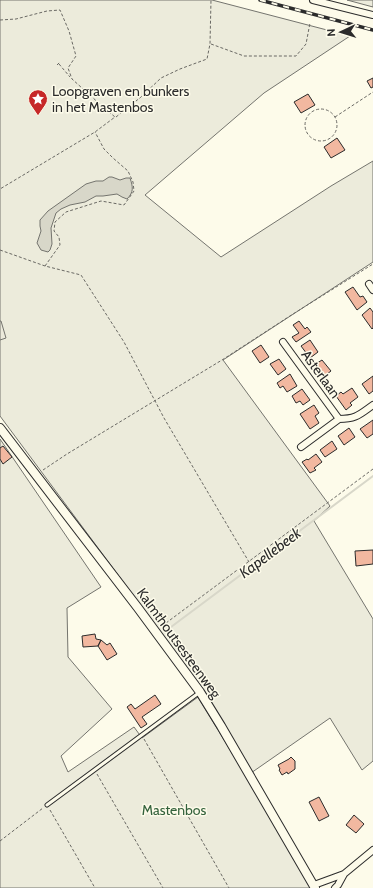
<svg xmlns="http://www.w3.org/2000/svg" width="373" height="888" viewBox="0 0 373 888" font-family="Cabin,sans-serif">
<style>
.green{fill:#ecebdb;stroke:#74746e}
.parking{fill:#eceadb;stroke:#74746e}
.water{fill:#d8d7c9;stroke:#74746e}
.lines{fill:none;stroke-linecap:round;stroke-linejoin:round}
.stream{stroke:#d8d7c9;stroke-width:2}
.building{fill:#f2b8a0;stroke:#2b2b2b}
.lane-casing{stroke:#2b2b2b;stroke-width:5}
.street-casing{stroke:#2b2b2b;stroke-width:8}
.secondary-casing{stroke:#2b2b2b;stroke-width:10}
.path{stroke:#6a6964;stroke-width:1;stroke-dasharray:3 2;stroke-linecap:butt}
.lane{stroke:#fdfbea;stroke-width:3}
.street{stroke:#fdfbea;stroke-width:6}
.secondary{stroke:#fdfbea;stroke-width:8}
.rail-casing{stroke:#2b2b2b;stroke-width:3.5}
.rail{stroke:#fdfbea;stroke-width:2;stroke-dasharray:6;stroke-linecap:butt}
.labels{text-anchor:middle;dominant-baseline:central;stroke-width:3;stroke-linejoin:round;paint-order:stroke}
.poi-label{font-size:14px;fill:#2b2b2b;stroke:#fdfbea;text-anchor:start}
.street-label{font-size:14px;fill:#2b2b2b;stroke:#fdfbea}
.park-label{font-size:14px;fill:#34623c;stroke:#fdfbea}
.water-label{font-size:15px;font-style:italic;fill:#2b2b2b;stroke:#fdfbea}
</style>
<rect width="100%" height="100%" fill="#fdfbea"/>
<path class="green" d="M0 0H212L350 36 264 93 145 195 221 257 331 186 373 161V262L223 360 330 506 314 521 373 619V761L362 770 330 718 251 773 153 622 0 416Z
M347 0H373V7Z
M0 439 101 587 67 608 68 657 112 709 61 756 68 772 134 727 142 738 198 697 246 776 311 888H0Z"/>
<path class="parking" d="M0 321H1L6 338 0 340Z"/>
<path class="water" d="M109 177H112L120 180 126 178H130C133 187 134 192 127 199L122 197 117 194 103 196H96L85 202 70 205 61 209 56 213 51 228 52 244 50 250 48 252 41 250 37 243 41 231 40 226V220L48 211 86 184 96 181H103Z"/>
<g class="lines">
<path class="stream" d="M167 630 373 476"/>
</g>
<path class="building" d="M373 78V87L371 88 367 81Z
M308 94 315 105 301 113 294 102Z
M337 138 345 150 331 158 324 147Z
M353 287 360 297 363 296 367 302 357 310 345 292Z
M370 308 373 312V328L372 329 362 315Z
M299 321 305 329 307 327 311 332 296 342 292 337 299 333 293 325Z
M310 340 318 352 310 358 301 346Z
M261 345 269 357 260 363 252 351Z
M279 359 286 369 278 375 270 364Z
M322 360 331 371 323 377 314 365Z
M290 374 297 386 287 392 283 386 280 388 277 383Z
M373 376V391L369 394 362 384Z
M352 388 358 397 350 403 352 405 346 410 336 396 341 392 343 394Z
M302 389 310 400 303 405 300 401 296 403 292 396Z
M314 405 319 413 315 416 319 423 310 429 300 414Z
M373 420V434L367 438 360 429Z
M349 428 355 437 344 445 338 436Z
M332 441 337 449 325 457 320 450Z
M3 446 12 457 3 464 0 459V448Z
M316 454 322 462 314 468 316 470 310 473 302 462 307 459 308 460Z
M373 550V564L356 566 355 551Z
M95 634 96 639 101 640 98 646 83 647 82 636Z
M101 640 107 645 110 643 117 654 107 660 98 646Z
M155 695 161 704 142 717 147 724 141 728 127 707 131 704 135 709Z
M291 757 295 761V769L288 774 287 772 282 775 279 770 280 769 278 765 289 759Z
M319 797 329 816 319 821 309 802Z
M354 815 364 824 356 833 346 825Z"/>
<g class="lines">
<g class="lane-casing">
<path id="lane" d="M47 805 200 692"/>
</g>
<g class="street-casing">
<path id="street" d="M313 0 373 15
M369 284 373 290
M283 342 339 419C356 419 359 415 373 405
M301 447 339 419
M314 885 344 874
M335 888 338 885 344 874 373 850"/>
</g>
<g class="secondary-casing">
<path id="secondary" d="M0 428 138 608 200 692 221 726 315 888"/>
</g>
<path class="path" d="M0 20 16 19 47 11 60 10 69 31 76 56 68 68 72 79 102 106 115 117 95 132 0 189
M211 44 244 56H296L306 44 310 23
M59 64 70 77
M57 65 60 62
M305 125a16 16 0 1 1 32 0a16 16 0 1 1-32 0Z
M116 117 141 97 161 78 180 69 207 59 210 44 211 0
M335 117 373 92
M0 250 45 266 81 275 124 342 164 418 249 562
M45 266 60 245 59 237 54 231 55 222 66 212 101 201 124 205 134 191 133 182 128 171 113 158 104 149 95 132
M43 470 67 454 222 360 293 314 373 264
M162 626 373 469
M144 739 229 888
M97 774 163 888
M50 810 95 888
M0 841 43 808"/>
<use href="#lane" class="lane"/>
<use href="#street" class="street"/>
<use href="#secondary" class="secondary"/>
<g class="rail-casing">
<path id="rail" d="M260 0 373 30"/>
</g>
<use href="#rail" class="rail"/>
</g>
<defs>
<g id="sight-pin" transform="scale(1)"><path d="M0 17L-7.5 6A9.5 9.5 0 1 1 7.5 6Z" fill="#c62828" stroke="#fdfbea"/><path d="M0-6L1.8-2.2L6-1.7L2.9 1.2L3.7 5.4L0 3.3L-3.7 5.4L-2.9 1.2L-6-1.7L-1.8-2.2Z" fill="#fff"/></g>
</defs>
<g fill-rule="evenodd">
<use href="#sight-pin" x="38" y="99"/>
</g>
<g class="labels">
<g class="poi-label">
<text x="52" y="91">Loopgraven en bunkers<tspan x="52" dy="16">in het Mastenbos</tspan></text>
</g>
<g class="street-label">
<text transform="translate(321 374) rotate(54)">Asterlaan</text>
<text transform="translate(179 643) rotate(54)">Kalmthoutsesteenweg</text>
</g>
<g class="park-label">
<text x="174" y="810">Mastenbos</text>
</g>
<g class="water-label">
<text transform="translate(270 553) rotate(-37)">Kapellebeek</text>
</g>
</g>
<g transform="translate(341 32) rotate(266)" stroke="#fdfbea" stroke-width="3" paint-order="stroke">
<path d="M0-3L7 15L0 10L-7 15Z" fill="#2b2b2b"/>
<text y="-6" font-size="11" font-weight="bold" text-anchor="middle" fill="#2b2b2b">N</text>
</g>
</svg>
